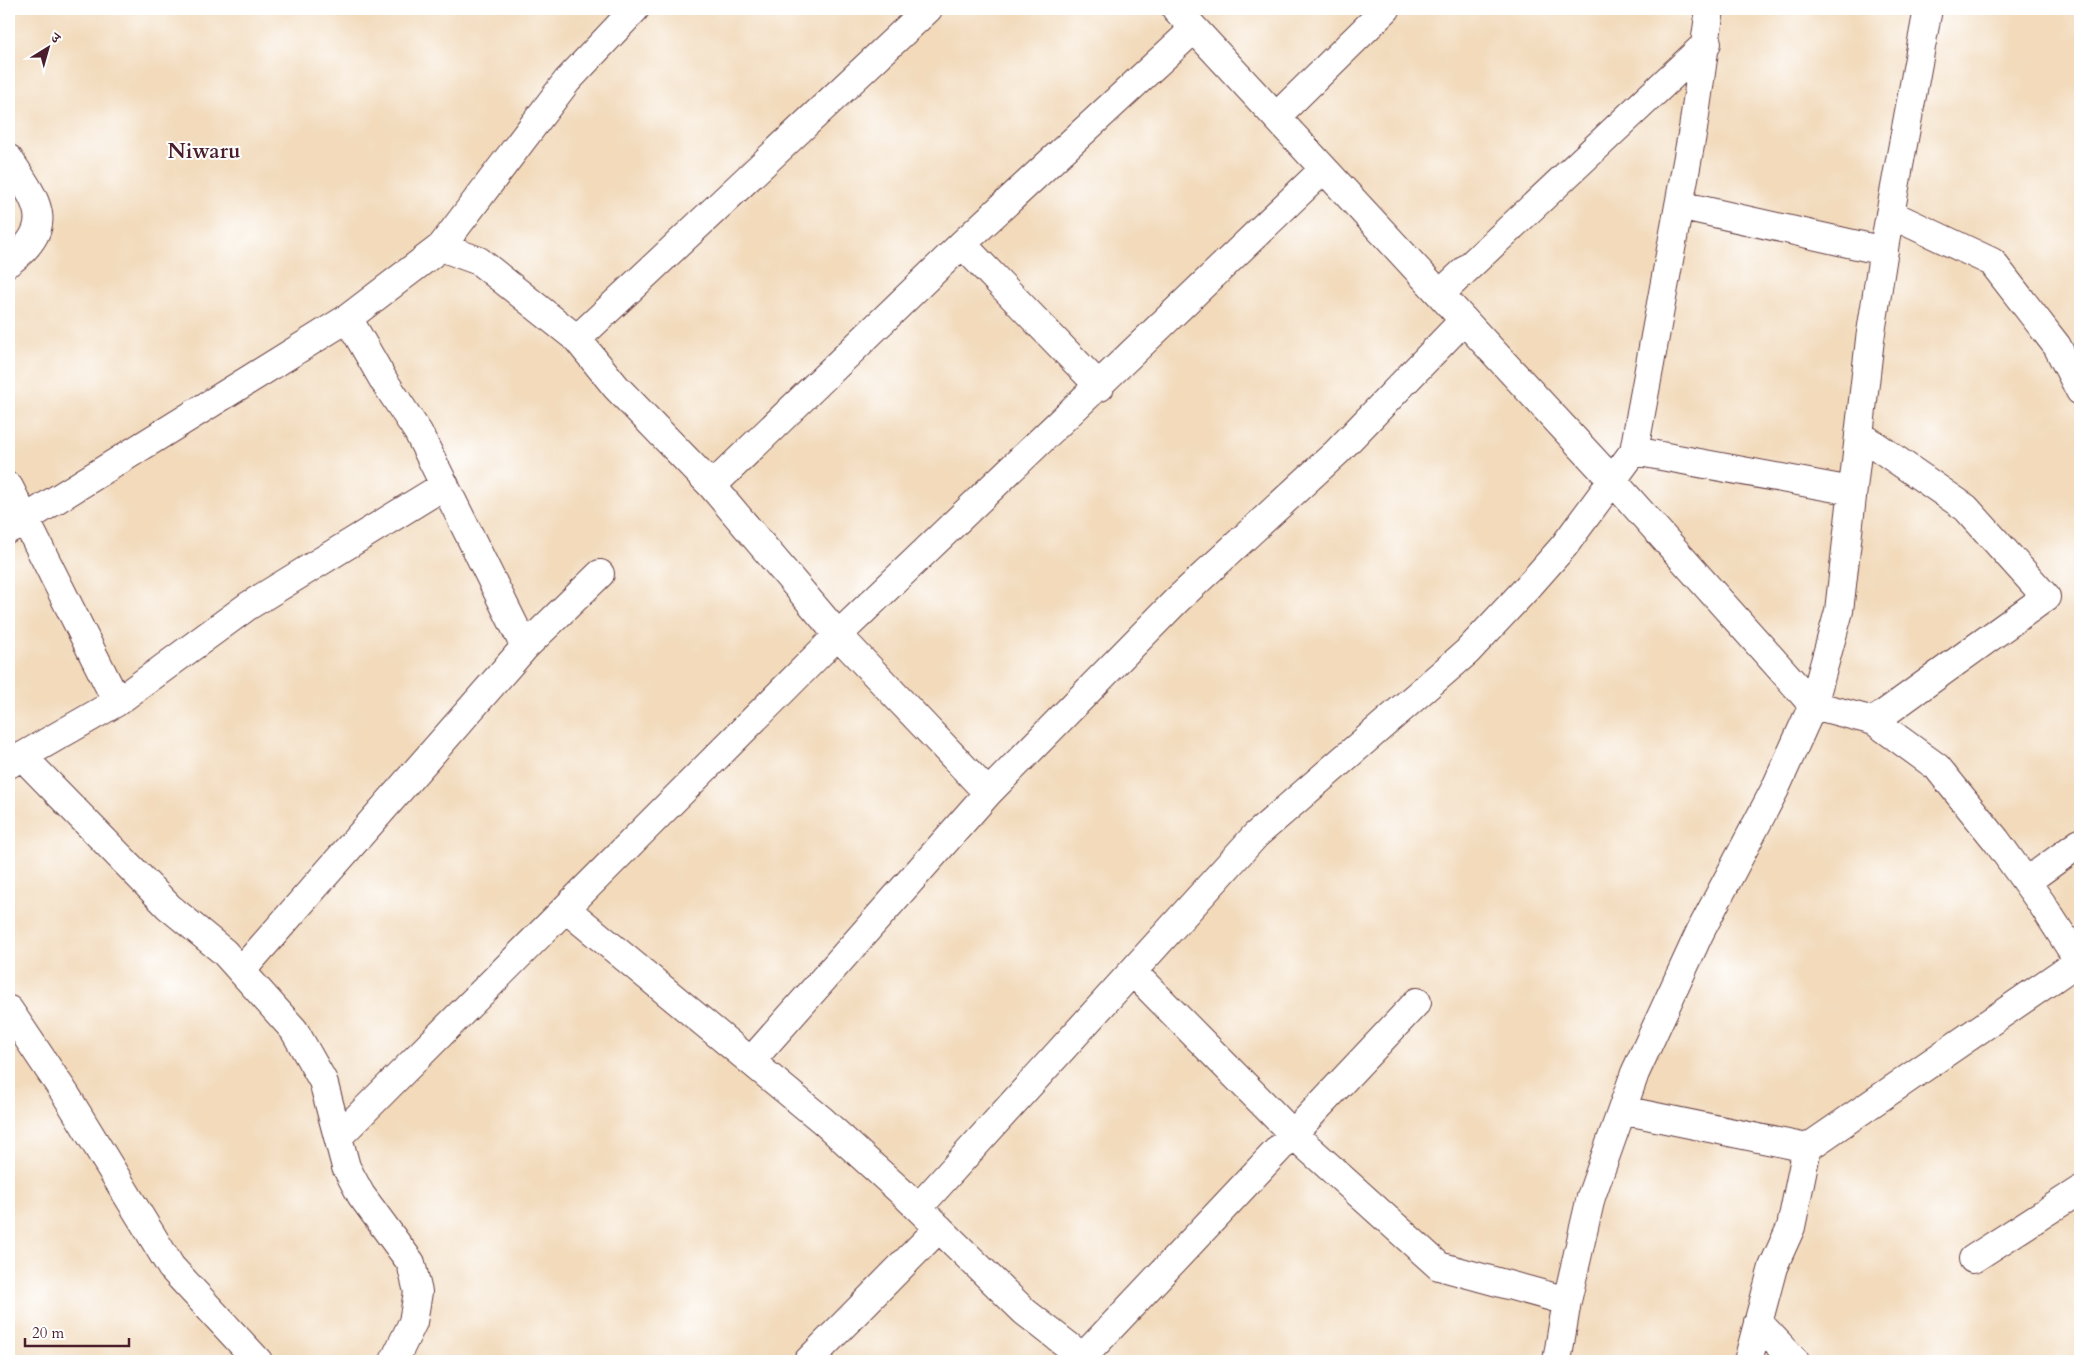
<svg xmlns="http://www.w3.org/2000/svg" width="2089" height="1370" viewBox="0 0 2089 1370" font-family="Cardo,'Noto Serif Devanagari',serif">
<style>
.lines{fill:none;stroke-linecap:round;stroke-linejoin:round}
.minor-casing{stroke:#633b41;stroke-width:30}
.minor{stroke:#fff;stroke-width:28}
.labels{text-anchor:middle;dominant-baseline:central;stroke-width:4;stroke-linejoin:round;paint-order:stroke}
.district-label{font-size:21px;font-weight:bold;fill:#4a1f2b;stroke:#fff}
</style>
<rect width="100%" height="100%" fill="#fff"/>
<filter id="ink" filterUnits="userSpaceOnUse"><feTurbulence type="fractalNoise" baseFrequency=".02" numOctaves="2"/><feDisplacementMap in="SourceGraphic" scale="10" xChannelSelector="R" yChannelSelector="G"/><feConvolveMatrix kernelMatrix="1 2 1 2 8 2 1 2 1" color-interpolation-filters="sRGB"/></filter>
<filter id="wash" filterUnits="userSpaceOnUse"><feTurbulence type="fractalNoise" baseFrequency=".0096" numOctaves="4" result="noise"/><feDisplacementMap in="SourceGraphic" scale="20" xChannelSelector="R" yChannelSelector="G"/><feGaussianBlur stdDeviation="1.12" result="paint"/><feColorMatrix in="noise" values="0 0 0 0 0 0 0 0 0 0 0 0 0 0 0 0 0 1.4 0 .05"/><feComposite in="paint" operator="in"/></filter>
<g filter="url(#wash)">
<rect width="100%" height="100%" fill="#f2dabb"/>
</g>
<g filter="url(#ink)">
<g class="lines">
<g class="minor-casing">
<path id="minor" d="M1176 9 1612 480 1813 705 1874 721 1937 767 1996 840 2042 904 2080 963
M1276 117 1386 9
M9 159C36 201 59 225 9 262
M1679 205 1884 251
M1890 214 1992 262 2057 346 2080 391
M962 244 1100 387
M441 247 567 81 635 9
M1440 294 1707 43
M348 318 384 381 418 432 525 647
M577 339 928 9
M1859 434 1966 508 2046 597 1874 721
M1634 451 1852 491
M712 486 962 244 1194 29
M9 487 117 702
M9 529 348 318 441 247 479 261 577 339 616 387 712 486 838 635 988 793 1177 600 1337 452 1464 320
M22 756 169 907 224 952 294 1030 323 1081 346 1167 361 1195 411 1263 418 1292 413 1322 394 1361
M9 764 117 702 248 606 445 485
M2026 882 2080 843
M566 909 822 1120 908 1198 1025 1312 1088 1361
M241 971 525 647 600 574
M1133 972 1294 1135 1439 1266 1567 1301
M9 1010 66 1095 171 1267 258 1361
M751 1061 988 793
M1622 1110 1807 1148 1791 1227 1773 1267 1748 1361
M338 1137 838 635 1324 169
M1807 1148 2079 961
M918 1208 1256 835 1467 652 1526 589 1564 546 1634 451 1693 129 1710 9
M1973 1259 2080 1190
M1758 1322 1795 1361
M1083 1357 1417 1002
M808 1361 939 1228
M1557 1361 1567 1301 1591 1197 1635 1073 1700 932 1775 789 1813 705 1839 611 1870 339 1886 236 1928 9"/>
</g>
<use href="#minor" class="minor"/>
</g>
</g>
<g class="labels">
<g class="district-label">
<text x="204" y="151">Niwaru</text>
</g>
</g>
<rect width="2089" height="1370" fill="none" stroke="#fff" stroke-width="30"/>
<g transform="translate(48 48) rotate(37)" stroke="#ffffff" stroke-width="4" paint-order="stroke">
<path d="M0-4L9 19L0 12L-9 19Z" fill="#4a1f2b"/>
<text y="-8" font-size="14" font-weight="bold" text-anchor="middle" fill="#4a1f2b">उ</text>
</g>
<path d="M25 1338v8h104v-8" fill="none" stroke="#4a1f2b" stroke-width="2.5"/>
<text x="32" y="1338" font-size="15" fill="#4a1f2b" stroke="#ffffff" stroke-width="4" paint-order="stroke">20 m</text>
</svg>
